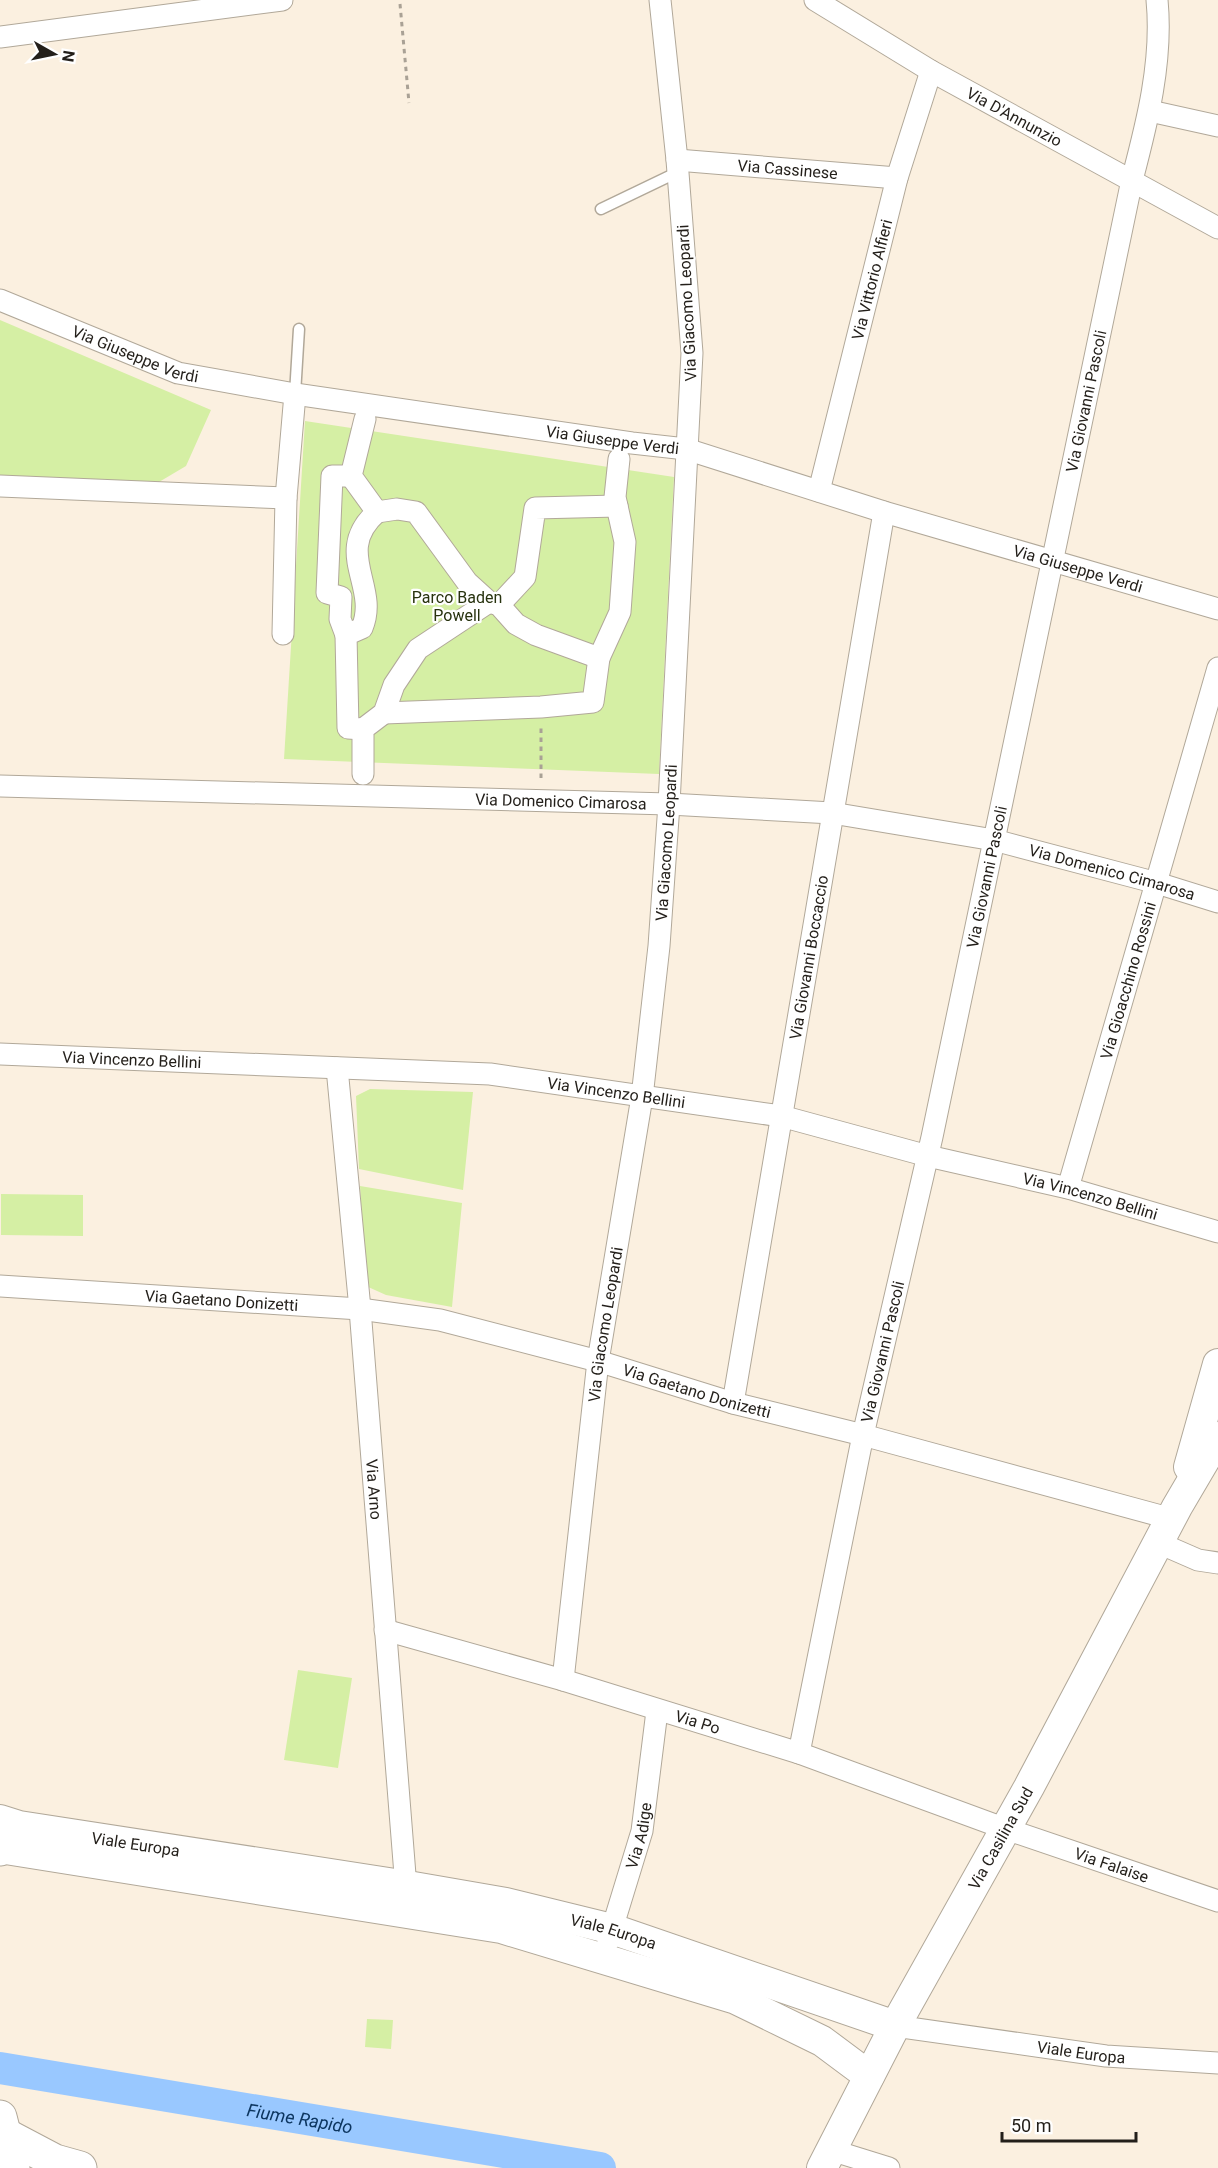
<svg xmlns="http://www.w3.org/2000/svg" width="1218" height="2168" viewBox="0 0 1218 2168" font-family="Roboto,sans-serif">
<style>
.green{fill:#d5efa4}
.lines{fill:none;stroke-linecap:round;stroke-linejoin:round}
.river{stroke:#99c8ff;stroke-width:32}
.lane-casing{stroke:#b1a899;stroke-width:13}
.street-casing{stroke:#b1a899;stroke-width:23}
.secondary-casing{stroke:#b1a899;stroke-width:32}
.primary-casing{stroke:#b1a899;stroke-width:35}
.highway-casing{stroke:#b1a899;stroke-width:35}
.path{stroke:#a9a195;stroke-width:3;stroke-dasharray:4.5 4.5;stroke-linecap:butt}
.lane{stroke:#fff;stroke-width:10}
.street{stroke:#fff;stroke-width:21}
.secondary{stroke:#fff;stroke-width:30}
.primary{stroke:#fff;stroke-width:33}
.highway{stroke:#fff;stroke-width:33}
.labels{text-anchor:middle;dominant-baseline:central;stroke-width:4.5;stroke-linejoin:round;paint-order:stroke}
.street-label{font-size:16px;fill:#231f1a;stroke:#fff}
.park-label{font-size:16px;fill:#28330f;stroke:#fff}
.water-label{font-size:18px;font-style:italic;fill:#0d3660;stroke:#fff}
</style>
<rect width="100%" height="100%" fill="#fbf0e0"/>
<path class="green" d="M0 320 211 410 186 466 159 482 0 477Z
M305 421 674 477 659 774 284 759Z
M370 1089 473 1092 463 1190 359 1169 356 1096Z
M360 1186 462 1203 452 1307 386 1295 366 1286Z
M1 1194 83 1195V1236L1 1235Z
M298 1670 352 1678 338 1768 284 1760Z
M367 2019 393 2020 391 2049 365 2047Z"/>
<g class="lines">
<path class="river" id="s1" d="M0 2068 600 2168"/>
<g class="lane-casing">
<path id="lane" d="M601 209 678 172
M295 394 299 329"/>
</g>
<g class="street-casing">
<g id="street">
<path id="s2" d="M815 0 931 71 1218 228"/>
<path d="M0 37 282 0"/>
<path d="M1150 111 1218 126"/>
<path id="s3" d="M677 160 897 178"/>
<path id="s4" d="M0 300 178 373 295 394 632 443 686 449 884 512 1218 609"/>
<path d="M365 419 351 476 377 512 397 509 416 512 467 582 489 602 499 605 516 624 536 635 599 658 620 612 625 542 615 497 619 459"/>
<path d="M0 486 286 498"/>
<path id="s5" d="M819 491 897 178 931 71"/>
<path d="M499 605 525 577 535 508 617 506"/>
<path d="M283 634 286 498 295 394"/>
<path d="M346 635 340 619 341 597 327 593 332 476H351"/>
<path d="M384 713 541 707 593 702 599 658"/>
<path d="M363 729 348 728 346 635 362 628C380 586 332 552 377 512"/>
<path d="M363 774V729L384 713 394 685 418 649 489 602"/>
<path id="s6" d="M0 786 669 804 832 813 994 840 1157 883 1218 902"/>
<path id="s7" d="M0 1054 490 1074 781 1116 928 1156 1068 1188 1218 1232"/>
<path id="s8" d="M337 1068 360 1309 407 1900"/>
<path id="s9" d="M1068 1188 1218 668"/>
<path id="s10" d="M0 1286 360 1309 440 1320 598 1361 733 1403 863 1435 1172 1519"/>
<path id="s11" d="M733 1403 884 512"/>
<path d="M1159 1543 1198 1560 1218 1563"/>
<path id="s12" d="M385 1630 563 1680 799 1753 1006 1829 1218 1901"/>
<path id="s13" d="M563 1680 598 1361 642 1097 659 946 669 804 692 353 677 160 660 0"/>
<path id="s14" d="M799 1753 863 1435 932 1137 1132 180C1147 123 1163 61 1157 0"/>
<path id="s15" d="M608 1942 642 1831 657 1711"/>
<path id="s16" d="M895 2026 1106 2056 1218 2063"/>
<path d="M831 2150 889 2168"/>
</g>
</g>
<g class="secondary-casing">
<g id="secondary">
<path d="M1189 1467 1218 1364"/>
<path id="s17" d="M0 1820 19 1826 408 1886 506 1903 612 1929 895 2026"/>
<path d="M0 1848 501 1928 736 1999 822 2041 869 2076"/>
<path id="s18" d="M822 2168 895 2026 1029 1787 1177 1507 1218 1437"/>
</g>
</g>
<g class="primary-casing">
<path id="primary" d="M0 1849 2 1848
M0 2117 13 2168"/>
</g>
<g class="highway-casing">
<path id="highway" d="M0 2132 55 2161 80 2168"/>
</g>
<path class="path" d="M400 4 409 103
M541 778V726"/>
<use href="#lane" class="lane"/>
<use href="#street" class="street"/>
<use href="#secondary" class="secondary"/>
<use href="#primary" class="primary"/>
<use href="#highway" class="highway"/>
</g>
<g class="labels">
<g class="street-label">
<text stroke="none"><textPath href="#s2" startOffset="231">Via D'Annunzio</textPath></text>
<text stroke="none"><textPath href="#s3" startOffset="111">Via Cassinese</textPath></text>
<text stroke="none"><textPath href="#s5" startOffset="218">Via Vittorio Alfieri</textPath></text>
<text transform="translate(687 303) rotate(-93)">Via Giacomo Leopardi</text>
<text stroke="none"><textPath href="#s4" startOffset="146">Via Giuseppe Verdi</textPath></text>
<text stroke="none"><textPath href="#s14" startOffset="1382">Via Giovanni Pascoli</textPath></text>
<text stroke="none"><textPath href="#s4" startOffset="632">Via Giuseppe Verdi</textPath></text>
<text stroke="none"><textPath href="#s4" startOffset="1116">Via Giuseppe Verdi</textPath></text>
<text stroke="none"><textPath href="#s6" startOffset="561">Via Domenico Cimarosa</textPath></text>
<text stroke="none"><textPath href="#s13" startOffset="844">Via Giacomo Leopardi</textPath></text>
<text stroke="none"><textPath href="#s6" startOffset="1119">Via Domenico Cimarosa</textPath></text>
<text stroke="none"><textPath href="#s14" startOffset="896">Via Giovanni Pascoli</textPath></text>
<text stroke="none"><textPath href="#s11" startOffset="452">Via Giovanni Boccaccio</textPath></text>
<text stroke="none"><textPath href="#s9" startOffset="216">Via Gioacchino Rossini</textPath></text>
<text stroke="none"><textPath href="#s7" startOffset="132">Via Vincenzo Bellini</textPath></text>
<text stroke="none"><textPath href="#s7" startOffset="618">Via Vincenzo Bellini</textPath></text>
<text stroke="none"><textPath href="#s7" startOffset="1104">Via Vincenzo Bellini</textPath></text>
<text stroke="none"><textPath href="#s10" startOffset="222">Via Gaetano Donizetti</textPath></text>
<text stroke="none"><textPath href="#s13" startOffset="358">Via Giacomo Leopardi</textPath></text>
<text stroke="none"><textPath href="#s14" startOffset="410">Via Giovanni Pascoli</textPath></text>
<text stroke="none"><textPath href="#s10" startOffset="708">Via Gaetano Donizetti</textPath></text>
<text stroke="none"><textPath href="#s8" startOffset="423">Via Arno</textPath></text>
<text stroke="none"><textPath href="#s12" startOffset="326">Via Po</textPath></text>
<text stroke="none"><textPath href="#s15" startOffset="111">Via Adige</textPath></text>
<text stroke="none"><textPath href="#s18" startOffset="375">Via Casilina Sud</textPath></text>
<text stroke="none"><textPath href="#s17" startOffset="138">Viale Europa</textPath></text>
<text stroke="none"><textPath href="#s12" startOffset="764">Via Falaise</textPath></text>
<text stroke="none"><textPath href="#s17" startOffset="624">Viale Europa</textPath></text>
<text stroke="none"><textPath href="#s16" startOffset="188">Viale Europa</textPath></text>
</g>
<g class="park-label">
<text x="457" y="597">Parco Baden<tspan x="457" dy="18">Powell</tspan></text>
</g>
<g class="water-label">
<text stroke="none"><textPath href="#s1" startOffset="304">Fiume Rapido</textPath></text>
</g>
</g>
<g transform="translate(54 54) rotate(99)" stroke="#ffffff" stroke-width="4.5" paint-order="stroke">
<path d="M0-4.5L10 22L0 15L-10 22Z" fill="#231f1a"/>
<text y="-9" font-size="16" font-weight="bold" text-anchor="middle" fill="#231f1a">N</text>
</g>
<path d="M1002 2132v9h134v-9" fill="none" stroke="#231f1a" stroke-width="3"/>
<text x="1011" y="2132" font-size="18" fill="#231f1a" stroke="#ffffff" stroke-width="4.5" paint-order="stroke">50 m</text>
</svg>
